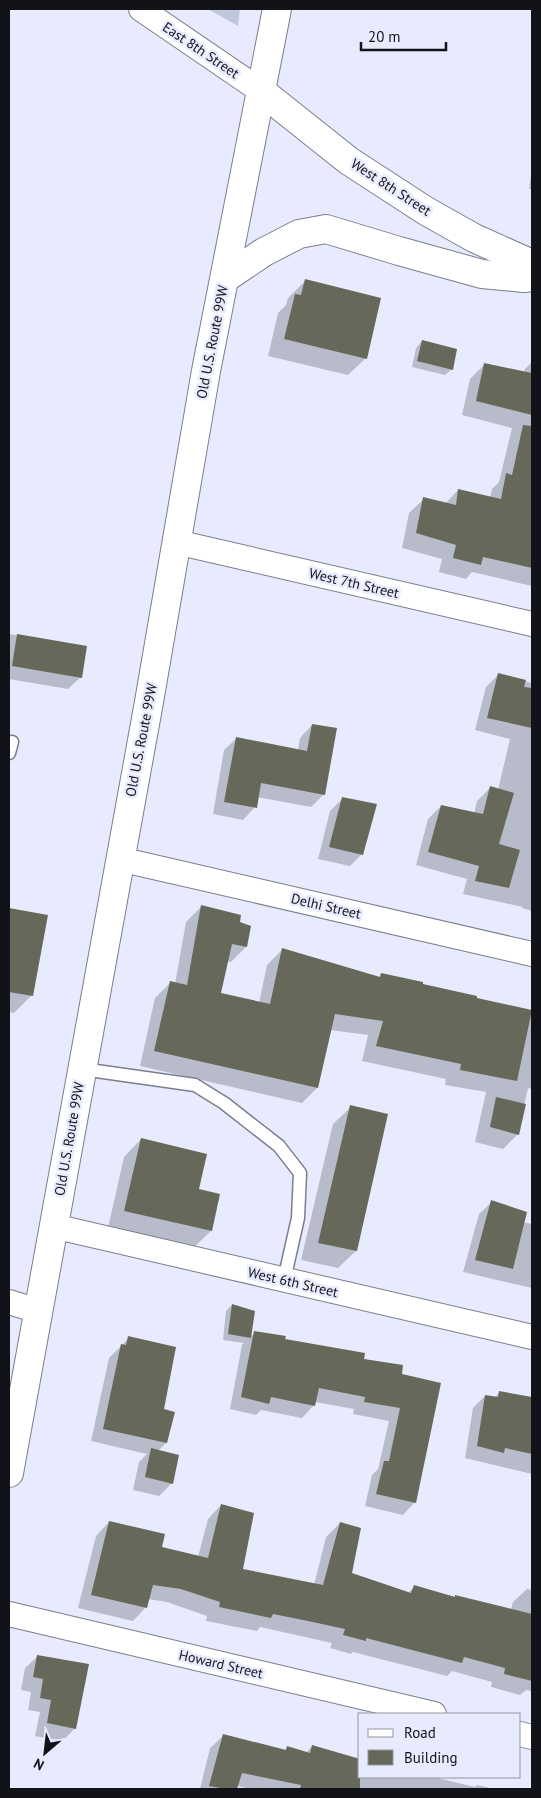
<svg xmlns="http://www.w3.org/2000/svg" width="541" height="1798" viewBox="0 0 541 1798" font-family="'PT Sans',sans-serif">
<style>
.park{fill:#c0c6dd}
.shadow{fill:#0003}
.building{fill:#66695a}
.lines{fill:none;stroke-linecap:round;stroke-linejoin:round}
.service-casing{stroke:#7a7e8d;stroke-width:15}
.minor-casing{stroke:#7a7e8d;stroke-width:26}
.tertiary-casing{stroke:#7a7e8d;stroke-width:30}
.secondary-casing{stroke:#7a7e8d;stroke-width:30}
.service{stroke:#fff;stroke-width:12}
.minor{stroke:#fff;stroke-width:24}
.tertiary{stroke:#fff;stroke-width:28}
.secondary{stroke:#fff;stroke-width:28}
.labels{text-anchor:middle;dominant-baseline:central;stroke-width:5;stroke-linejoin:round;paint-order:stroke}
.street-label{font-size:14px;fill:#121319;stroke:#e7ebfd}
</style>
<rect width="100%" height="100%" fill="#e7ebfd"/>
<path class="park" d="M208 9H240L238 26Z"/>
<path class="shadow" d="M532 169V189H529Z
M305 281 366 358 348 375 268 356 278 313 286 305 288 298Z
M422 341 452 369 445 375 412 367 416 348Z
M532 362V586L472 572 466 579 439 572 442 559 402 548 409 513 424 499 445 504 458 490 490 498 492 489 499 482 512 428 462 415 470 379 485 364 524 373 525 369Z
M9 634 86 647 81 677 68 689 9 679Z
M499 674 532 683V911L522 908 523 907 463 894 467 879 416 865 428 819 441 806 474 814 477 801 490 788 498 790 510 739 475 730 486 687Z
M312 725 324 794 311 807 257 797 255 807 243 820 213 814 224 750 237 738 298 750 300 738Z
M343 798 362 854 350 866 318 859 330 811Z
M201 907 239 923 246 947 231 962 227 961 220 994 259 1003 267 965 282 950 378 978 381 975 476 999 532 1011V1089L528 1088 518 1134 503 1149 475 1142 486 1092 445 1085 446 1079 362 1061 368 1035 330 1030 317 1088 302 1103 140 1066 155 998 170 983 175 984 186 922Z
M9 910 46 916 32 995 14 1013 9 1012Z
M351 1107 386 1115 356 1251 338 1268 301 1260 333 1124Z
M141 1139 197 1190 211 1231 193 1248 108 1228 124 1157Z
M492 1202 523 1222 532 1224V1288L463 1272 479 1214Z
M232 1305 254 1312 249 1338 255 1333 363 1360 400 1375 415 1502 403 1515 365 1506 372 1475 378 1469 389 1421 353 1414 354 1409 315 1402 314 1405 302 1418 261 1410 256 1415 230 1409 242 1345 244 1343 223 1340 226 1311Z
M129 1338 163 1410 166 1443 158 1451 172 1483 159 1496 133 1490 139 1462 147 1454 91 1441 109 1358Z
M499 1393 532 1398V1474L465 1458 473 1408 485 1396 494 1398Z
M221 1505 242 1570 314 1585 326 1537 340 1523 351 1574 408 1593 414 1587 454 1598 455 1597 511 1610 513 1602 527 1589 532 1590V1691L526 1690 520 1695 491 1687 492 1682 452 1671 447 1676 353 1652 351 1654 330 1648 332 1643 260 1627 257 1631 206 1621 207 1616 167 1602 148 1599 146 1607 133 1621 78 1608 96 1536 109 1522 160 1548 198 1557 208 1519Z
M38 1656 75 1728 63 1741 35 1736 40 1712 28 1710 31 1692 21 1690 25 1668Z
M223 1736 284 1751 287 1748 306 1753 312 1746 360 1777H433L475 1787 477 1785 494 1789H251L237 1786 236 1789H200L210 1748Z"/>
<path class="building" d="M305 279 381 298 367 359 284 339 295 294 301 295Z
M422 340 457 349 453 370 417 361Z
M484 363 532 373V415L476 401Z
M523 425 532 426V568L483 557 481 565 453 558 456 545 416 533 423 497 456 505 458 489 501 499 506 473 512 475Z
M17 634 87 646 82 678 12 666Z
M498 673 526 680 524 687 532 688V728L487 718Z
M312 724 337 728 325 795 261 783 257 808 224 802 236 737 307 751Z
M490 786 514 793 499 844 520 850 509 888 475 881 479 866 428 852 441 805 483 814Z
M342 797 377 804 363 855 329 847Z
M201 905 241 915 240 922 251 926 247 947 232 944 221 993 270 1004 282 948 380 977 381 973 423 982V984L477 996V998L532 1010 517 1081 460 1070 461 1064 376 1046 383 1021 335 1014 318 1088 154 1051 170 981 187 985Z
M9 908 48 915 33 996 9 992Z
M496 1097 526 1104 519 1135 490 1127Z
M350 1105 388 1114 357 1251 318 1243Z
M141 1138 207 1154 199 1189 220 1194 212 1231 124 1211Z
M491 1200 527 1212 513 1269 475 1260Z
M232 1304 255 1311 251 1338 228 1334Z
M254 1331 286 1336 285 1339 365 1353 364 1359 403 1365 402 1374 441 1383 416 1503 376 1494 384 1461H389L400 1408 364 1402 365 1397 319 1388 315 1406 271 1397 269 1404 241 1397Z
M128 1336 176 1347 164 1409 175 1412 167 1443 103 1429 121 1344 126 1345Z
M499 1391 532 1397V1454L505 1448 504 1453 477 1446 485 1395 498 1397Z
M151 1448 179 1455 173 1484 145 1477Z
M221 1504 254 1513 243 1569 323 1585 340 1522 361 1528 352 1573 411 1593 414 1585 455 1597V1595L532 1614V1681L504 1674 505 1668 464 1657 462 1663 366 1638V1641L343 1635 345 1629 308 1621 273 1614 271 1618 219 1607 220 1602 181 1589 153 1585 147 1608 91 1595 109 1521 165 1534 162 1547 208 1558Z
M37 1655 89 1664 76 1729 47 1723 51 1700 40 1698 43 1679 33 1677Z
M223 1734 286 1750 287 1746 310 1753 312 1745 360 1759V1789H300L301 1785 242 1773 237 1789H226L209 1786Z"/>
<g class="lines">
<g class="service-casing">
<path id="service" d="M9 753 12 742
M82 1069 195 1085 224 1103 279 1146 300 1173 298 1218 284 1280"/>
</g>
<g class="minor-casing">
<path id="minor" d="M141 9 261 91
M176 542 532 624
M119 859 532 954
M53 1226 532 1337
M9 1302 38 1311
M9 1614 434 1714
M520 1734 532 1737"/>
</g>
<g class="tertiary-casing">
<path id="tertiary" d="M261 91 349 161 426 211 474 238 532 264"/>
</g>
<g class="secondary-casing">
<path id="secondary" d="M224 279 264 252 299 234 326 229 399 251 482 274 524 278 532 277
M9 1473 149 702 206 371 277 9"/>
</g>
<use href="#service" class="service"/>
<use href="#minor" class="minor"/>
<use href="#tertiary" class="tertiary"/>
<use href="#secondary" class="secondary"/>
</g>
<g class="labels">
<g class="street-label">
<text transform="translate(201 50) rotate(34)">East 8th Street</text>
<text transform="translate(391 187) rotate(33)">West 8th Street</text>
<text transform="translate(212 342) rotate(-79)">Old U.S. Route 99W</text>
<text transform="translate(354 583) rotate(13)">West 7th Street</text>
<text transform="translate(141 740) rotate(-79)">Old U.S. Route 99W</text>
<text transform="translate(326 906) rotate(13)">Delhi Street</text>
<text transform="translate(69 1139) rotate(-80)">Old U.S. Route 99W</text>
<text transform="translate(293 1282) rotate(13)">West 6th Street</text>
<text transform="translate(221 1664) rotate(13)">Howard Street</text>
</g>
</g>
<rect width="541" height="1798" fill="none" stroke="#121319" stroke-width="20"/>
<rect x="358" y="1713" width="162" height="65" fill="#e7ebfd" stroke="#9295a2"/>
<rect x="368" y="1729" width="25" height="8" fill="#ffffff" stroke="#9295a2"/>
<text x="404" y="1738" font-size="15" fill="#121319">Road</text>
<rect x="368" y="1750" width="25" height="15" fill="#66695a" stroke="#9295a2"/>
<text x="404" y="1763" font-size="15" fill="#121319">Building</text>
<g transform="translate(45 1753) rotate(208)" stroke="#e7ebfd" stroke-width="4" paint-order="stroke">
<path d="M0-4L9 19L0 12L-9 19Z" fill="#121319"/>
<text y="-8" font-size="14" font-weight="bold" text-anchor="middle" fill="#121319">N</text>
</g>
<path d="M361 42v8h85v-8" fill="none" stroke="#121319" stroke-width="2.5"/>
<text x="368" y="42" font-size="15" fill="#121319" stroke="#e7ebfd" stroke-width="4" paint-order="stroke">20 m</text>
</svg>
